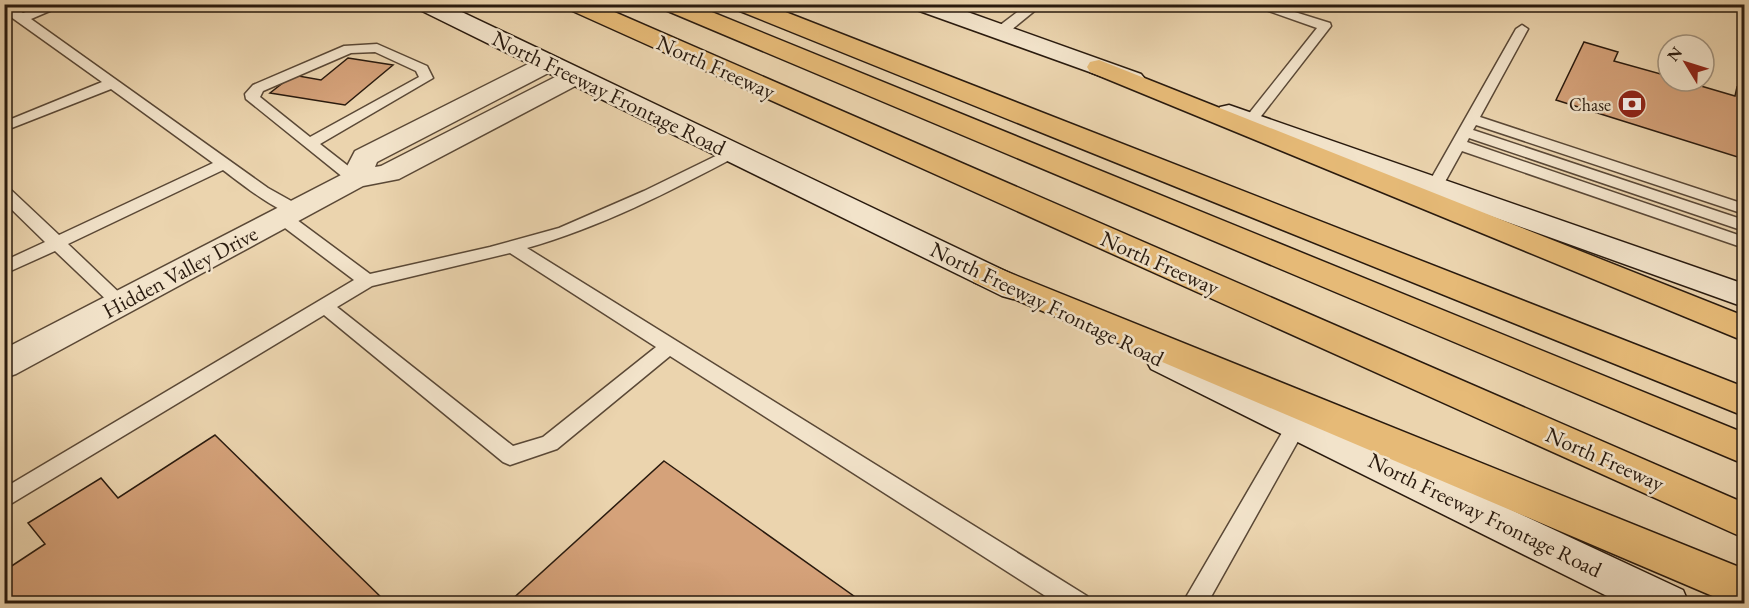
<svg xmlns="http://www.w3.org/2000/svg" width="1749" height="608" viewBox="0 0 1749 608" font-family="'EB Garamond',serif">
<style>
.building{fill:#d5a27a;stroke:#291a0e;stroke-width:1.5}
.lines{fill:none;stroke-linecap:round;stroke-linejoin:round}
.lane-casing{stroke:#5a4836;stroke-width:3}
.street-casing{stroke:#5a4836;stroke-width:3}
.secondary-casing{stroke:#291a0e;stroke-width:3}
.highway-casing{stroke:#291a0e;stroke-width:3}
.lane{fill:#f2e3ca;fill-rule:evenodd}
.street{fill:#f2e3ca;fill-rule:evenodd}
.secondary{fill:#f2e3ca;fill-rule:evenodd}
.highway{fill:#e6ba77;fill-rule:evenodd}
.labels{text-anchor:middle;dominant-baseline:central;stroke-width:5;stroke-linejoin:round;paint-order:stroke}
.far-poi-label{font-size:18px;fill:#291a0e;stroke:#f2e3ca;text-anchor:end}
.street-label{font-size:22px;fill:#291a0e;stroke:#f2e3ca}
</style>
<rect width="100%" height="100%" fill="#ebd4ae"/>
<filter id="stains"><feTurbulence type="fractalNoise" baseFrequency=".00333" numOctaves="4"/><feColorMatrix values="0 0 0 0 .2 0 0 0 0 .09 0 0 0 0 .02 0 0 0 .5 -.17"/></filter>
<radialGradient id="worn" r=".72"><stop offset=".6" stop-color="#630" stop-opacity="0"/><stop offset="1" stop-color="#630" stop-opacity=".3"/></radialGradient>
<path class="building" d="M1584 42 1618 52 1614 61 1668 76V81H1684L1735 96 1737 87 1744 89V159L1556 100Z
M348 58 393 65 345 105 270 93 293 75 321 80Z
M215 435 388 604H4V571L45 544 28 523 101 478 118 498Z
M664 461 865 604H507Z"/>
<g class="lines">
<g class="lane-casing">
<path id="lane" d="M4 4H10L23 13 47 4H66L31 19 268 188 302 207 304 211 302 215C284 219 238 181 223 170L68 244 127 300 130 304 127 308 121 310 115 308 55 251 4 274V261L45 242 4 202V188L10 189 59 235 213 163 111 89 4 131V122L102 82 4 12Z
M1028 4H1043L1005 35H995L994 32 995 29Z
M1249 4H1269L1330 23 1331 26 1255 124 1250 125 1243 121 1317 28Z
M1522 25 1528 29 1480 117 1744 204V214L1476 125 1473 130 1744 220V231L1469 138 1467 142 1744 237V248L1462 151 1441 189H1429L1427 186 1516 29Z
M377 44 427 66 433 78 320 144 361 176 363 179 361 182H349L246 99 245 94 253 85 344 46ZM375 52 416 71 419 77 310 137 260 97 263 91 351 53Z
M732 148 737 150 740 153 737 156C669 192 601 227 527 248L1087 596 1091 604H1058L670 356 557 449 510 465 503 462 324 315 4 508V488L354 280 277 222 275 218 277 214H289L370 274 490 247 559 228 644 191ZM510 253 656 347 543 437 513 446 337 307 372 286Z
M1297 417 1304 419 1307 425 1207 604H1182L1290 419Z"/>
</g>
<g class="street-casing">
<path id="street" d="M547 57 556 59 559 64 556 69 377 162 375 167 381 166 565 72 574 69 583 72 587 77 583 82 399 179 363 186 16 374 4 378V349L343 174 355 151 538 59Z"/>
</g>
<g class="secondary-casing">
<path id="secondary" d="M415 4H445L1024 280 1029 288 1024 296 1013 299 1002 296 418 9Z
M911 4H945L1141 74 1145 79 1141 84 1132 87 1123 84 914 9Z
M1229 105 1744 284V307L1220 119 1216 113 1220 107Z
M1163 347 1683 590 1689 604H1623L1151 369 1146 360 1151 351Z"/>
</g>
<g class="highway-casing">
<path id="highway" d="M565 4H596L1744 503V538L568 9Z
M660 4H692L1744 433V464L663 9Z
M732 4H765L1744 387V416L735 9Z
M1099 60 1744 316V341L1090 72 1087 67 1090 62Z
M985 263 1744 569V604L1729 603 974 282 969 274 974 266Z"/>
</g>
<use href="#lane" class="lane"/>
<use href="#street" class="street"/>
<use href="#secondary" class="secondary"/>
<use href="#highway" class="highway"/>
</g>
<defs>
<g id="bank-disc" transform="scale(1.5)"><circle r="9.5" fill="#8f2418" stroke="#f2e3ca"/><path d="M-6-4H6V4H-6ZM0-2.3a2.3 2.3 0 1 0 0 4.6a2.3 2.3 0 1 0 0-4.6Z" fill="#fff"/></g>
</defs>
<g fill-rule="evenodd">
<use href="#bank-disc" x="1632" y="104"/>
</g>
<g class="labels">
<g class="far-poi-label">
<text x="1611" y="104">Chase</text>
</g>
<g class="street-label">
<text transform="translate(716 67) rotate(24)">North Freeway</text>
<text transform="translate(609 93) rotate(26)">North Freeway Frontage Road</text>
<text transform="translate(1160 263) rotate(24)">North Freeway</text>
<text transform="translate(180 272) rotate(-28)">Hidden Valley Drive</text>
<text transform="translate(1047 304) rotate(26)">North Freeway Frontage Road</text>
<text transform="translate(1605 459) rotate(24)">North Freeway</text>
<text transform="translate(1485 515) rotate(26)">North Freeway Frontage Road</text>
</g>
</g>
<rect width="1749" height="608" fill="none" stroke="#ebd4ae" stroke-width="24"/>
<rect x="6" y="6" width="1737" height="596" fill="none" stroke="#291a0e" stroke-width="3"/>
<rect x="12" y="12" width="1725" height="584" fill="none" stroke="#291a0e" stroke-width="1.5"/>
<g transform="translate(1686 63) rotate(308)"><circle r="28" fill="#f2e3ca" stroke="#a2937f" stroke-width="1.5"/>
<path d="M0-4.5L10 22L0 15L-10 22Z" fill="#8f2418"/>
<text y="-9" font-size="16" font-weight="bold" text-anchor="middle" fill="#291a0e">N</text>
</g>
<rect width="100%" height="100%" filter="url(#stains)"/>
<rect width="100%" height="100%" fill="url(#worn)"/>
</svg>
